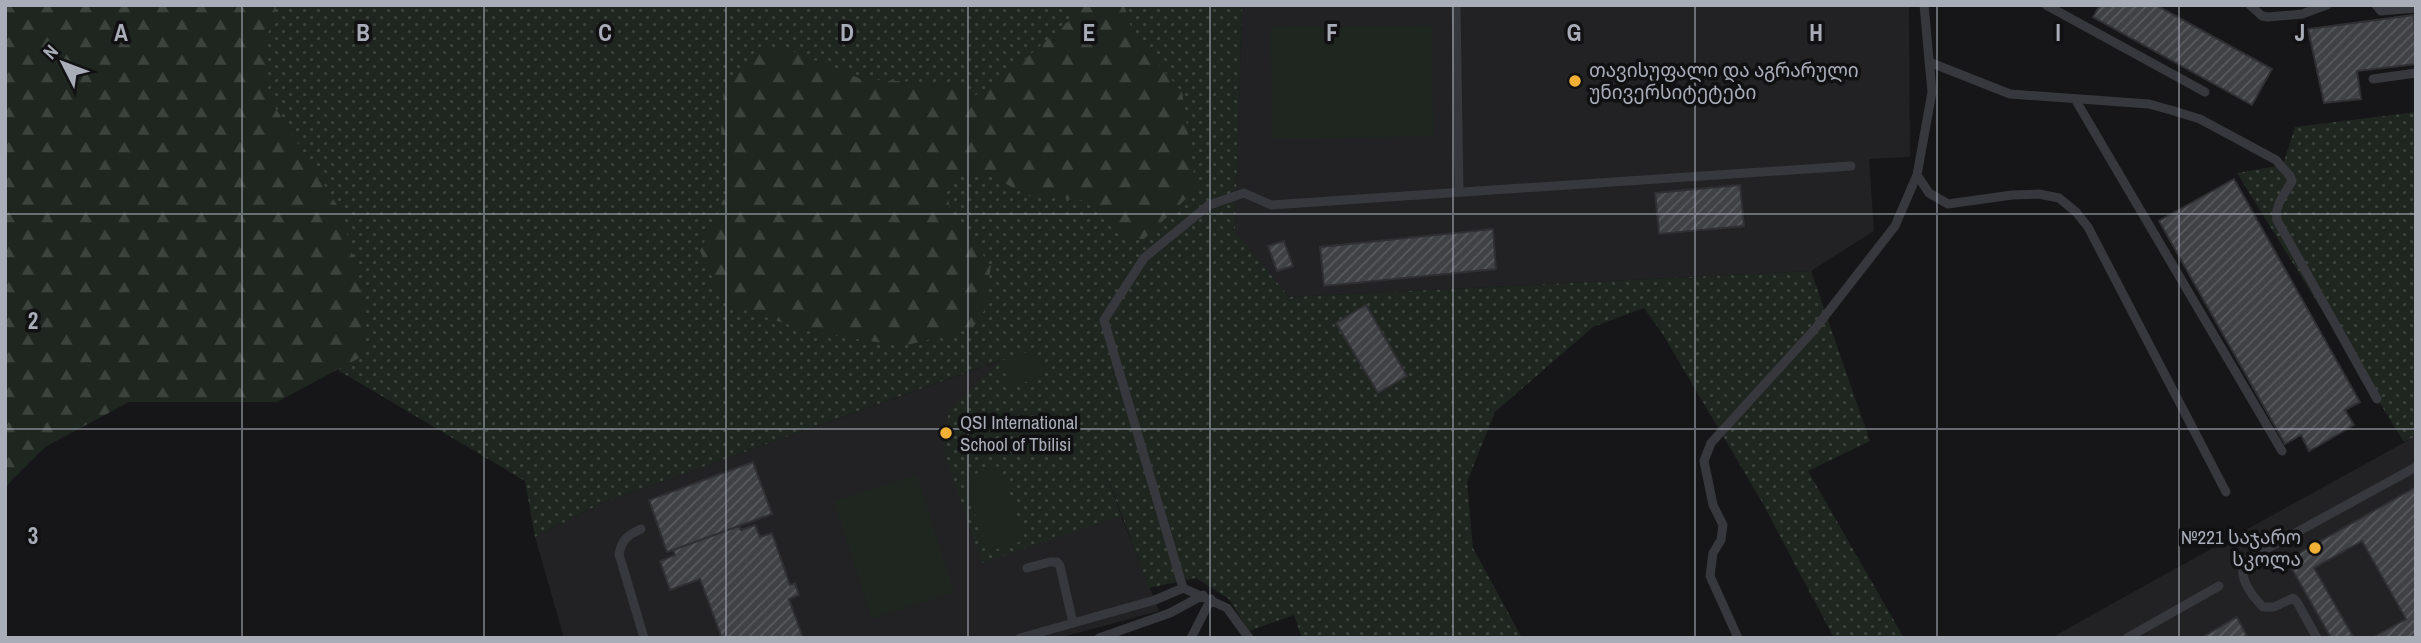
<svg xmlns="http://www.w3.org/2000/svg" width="2421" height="643" viewBox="0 0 2421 643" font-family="'Archivo Narrow','Noto Sans Georgian',sans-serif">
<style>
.built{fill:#222225}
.grass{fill:url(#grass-dots)}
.forest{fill:url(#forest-firs)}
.garden{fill:#1e261f}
.building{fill:url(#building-hatch);stroke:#303034;stroke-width:2}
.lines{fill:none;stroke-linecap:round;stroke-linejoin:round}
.lane{stroke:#37383d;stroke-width:9}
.grid{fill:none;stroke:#a8adb8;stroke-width:2;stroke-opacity:0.55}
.poi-dot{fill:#f2b134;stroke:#111113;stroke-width:2.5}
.labels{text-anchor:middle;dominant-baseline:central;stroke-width:7;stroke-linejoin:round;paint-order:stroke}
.poi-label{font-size:19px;fill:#a8adb8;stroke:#111113;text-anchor:start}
.grid-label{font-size:23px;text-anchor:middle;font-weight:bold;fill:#a8adb8;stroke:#111113;stroke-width:7;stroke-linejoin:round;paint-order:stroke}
</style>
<defs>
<pattern id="grass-dots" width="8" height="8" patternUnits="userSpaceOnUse" patternTransform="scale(1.75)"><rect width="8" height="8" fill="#1e261f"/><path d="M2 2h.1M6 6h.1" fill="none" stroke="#3c433d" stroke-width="1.8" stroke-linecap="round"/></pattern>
<pattern id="forest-firs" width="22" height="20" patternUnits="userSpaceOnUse" patternTransform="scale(1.75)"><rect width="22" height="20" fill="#1e261f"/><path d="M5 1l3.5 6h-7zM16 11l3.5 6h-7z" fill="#3c433d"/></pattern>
<pattern id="building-hatch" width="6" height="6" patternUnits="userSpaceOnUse" patternTransform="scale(1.75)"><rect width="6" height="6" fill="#404145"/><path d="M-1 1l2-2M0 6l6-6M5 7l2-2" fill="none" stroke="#595a5e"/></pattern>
</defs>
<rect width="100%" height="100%" fill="#161618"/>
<path class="built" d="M1242 5H1909L1910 157 1869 159 1874 231 1811 271 1289 297 1235 231Z
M1041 346 1065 362 1121 516 1159 611 1059 638H564L535 537 602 503Z
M2416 436V638H2051L2135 591Z"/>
<path class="grass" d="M5 5H1242L1235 231 1289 297 1811 271 1870 441 1808 471 1904 638H1834L1762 502 1662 333 1644 308 1593 327 1495 412 1467 482 1473 548 1522 638H1302L1294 615 1249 631 1229 599 1196 578 1149 588 1101 460 1121 516 982 563 943 449 949 410 1001 360 602 503 535 537 525 481 5 173Z
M2416 112V436L2404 442 2237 173 2283 165 2295 127Z"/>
<path class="forest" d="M5 5H277L266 40 264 90 342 213 366 309 361 357 277 402H129L45 447 9 483 5 491Z
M1069 5H1124L1134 36 1182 92 1196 189 1144 239 1121 238 1100 210 1079 199 1031 197 989 175 965 174 946 186 950 209 991 266 984 311 972 329 903 346 811 332 744 310 721 297 700 251 732 181 721 135 724 84 759 48H785L861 79 953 84 974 96 996 84 1070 20Z"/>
<path class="garden" d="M1432 25 1433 136 1272 139 1271 27Z
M1036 349 1045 376 1010 387 1001 361Z
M1000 466 1025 540 988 552 963 478Z
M917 475 954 592 872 619 834 501Z"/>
<path class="building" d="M2100 5H2156L2272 69 2252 105 2093 17Z
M2414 15 2416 64 2357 71 2361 99 2324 103 2308 29Z
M2234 179 2360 402 2345 410 2354 425 2309 451 2301 435 2285 444 2159 221Z
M1740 185 1744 226 1659 234 1655 193Z
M1493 229 1496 269 1324 286 1320 247Z
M1284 241 1293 266 1277 271 1268 246Z
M1366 305 1407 376 1378 393 1336 323Z
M753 462 772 514 667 552 649 500Z
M2416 487V638H2372L2406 619 2362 541 2314 568 2354 638H2331L2287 560Z
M755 525 760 537 772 533 790 585 795 583 799 595 789 599 803 638H715L721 636 700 579 670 590 660 561 675 555 673 550 739 526 741 530Z
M2237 617 2248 638H2201Z"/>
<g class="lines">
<path class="lane" d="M1456 5 1459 192
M1924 5 1932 92 1917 175 1929 193 1948 204 2012 195 2039 194 2059 198 2076 212 2088 227 2226 492
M2046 5 2205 92
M2250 5 2262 16 2268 17 2302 14 2327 5
M2376 5 2381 11 2416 8
M1929 62 2010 94 2149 104 2174 111 2200 119 2276 160 2290 176 2292 181C2285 194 2274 205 2277 220L2377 399
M2373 79 2416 73
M2075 99 2282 451
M641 529C628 535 622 539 619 554L644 638
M1027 568 1050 562H1057L1060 566 1073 623
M1020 638 1155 600 1183 588
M1099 638 1170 613 1203 595
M1191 638 1211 599
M1249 638 1227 608 1183 588 1104 320 1144 258 1209 205 1244 193 1271 205 1851 166
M1738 638 1710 576 1713 553 1721 540 1723 525 1713 505 1704 461 1711 443 1814 330 1895 226 1917 175
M2127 638 2219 586
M2317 638 2297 602 2293 598 2274 607H2263C2251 595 2236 575 2246 560L2416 467"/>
</g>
<path class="grid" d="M242 5V638M484 5V638M726 5V638M968 5V638M1210 5V638M1453 5V638M1695 5V638M1937 5V638M2179 5V638M5 214H2416M5 429H2416"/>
<g class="poi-dot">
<circle cx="1575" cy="81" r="7"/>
<circle cx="946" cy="433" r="7"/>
<circle cx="2315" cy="548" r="7"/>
</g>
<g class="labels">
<g class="poi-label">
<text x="1589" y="70">თავისუფალი და აგრარული<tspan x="1589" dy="22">უნივერსიტეტები</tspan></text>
<text x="960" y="422">QSI International<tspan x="960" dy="22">School of Tbilisi</tspan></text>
<text x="2301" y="537" text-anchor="end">№221 საჯარო<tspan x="2301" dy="22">სკოლა</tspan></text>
</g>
</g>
<g class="grid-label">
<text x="121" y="41">A</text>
<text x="363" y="41">B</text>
<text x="605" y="41">C</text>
<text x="847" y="41">D</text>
<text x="1089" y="41">E</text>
<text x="1332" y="41">F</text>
<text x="1574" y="41">G</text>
<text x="1816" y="41">H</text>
<text x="2058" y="41">I</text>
<text x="2300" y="41">J</text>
<text x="33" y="329">2</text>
<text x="33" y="544">3</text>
</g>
<rect width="2421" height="643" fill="none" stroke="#a8adb8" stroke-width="14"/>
<g transform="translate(63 63) rotate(312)" stroke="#111113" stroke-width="5" paint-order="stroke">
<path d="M0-5L12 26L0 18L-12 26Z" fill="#a8adb8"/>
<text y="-10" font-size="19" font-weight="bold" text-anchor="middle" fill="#a8adb8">N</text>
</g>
</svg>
